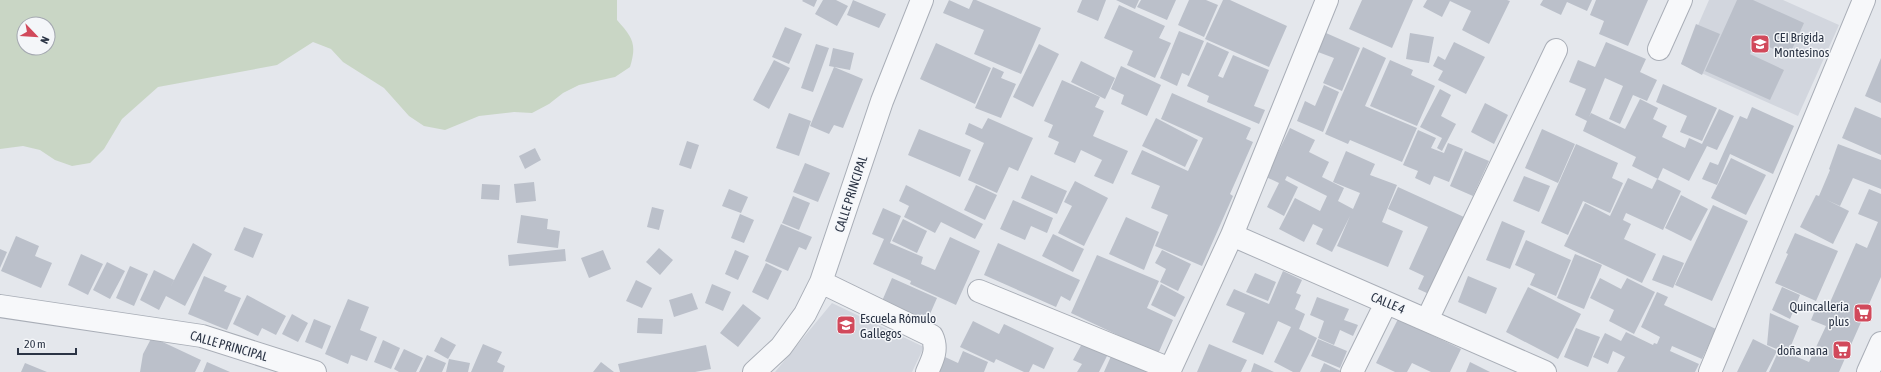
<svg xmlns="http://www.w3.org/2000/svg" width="1881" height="372" viewBox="0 0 1881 372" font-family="'Asap Condensed',sans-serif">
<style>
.built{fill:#d2d6de}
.green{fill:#c9d6c5;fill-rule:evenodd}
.building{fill:#bbc0ca}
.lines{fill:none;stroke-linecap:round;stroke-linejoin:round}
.minor-casing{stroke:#a9aeb7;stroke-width:24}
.minor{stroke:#f7f8fa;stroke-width:22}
.labels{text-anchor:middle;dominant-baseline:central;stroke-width:3;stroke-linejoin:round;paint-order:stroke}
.poi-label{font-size:13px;fill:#2b3445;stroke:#f4f6f9;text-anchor:start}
.street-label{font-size:13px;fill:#2b3445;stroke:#f4f6f9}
</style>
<rect width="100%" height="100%" fill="#e4e7ec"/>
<path class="built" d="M1709 0H1783L1839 25 1798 116 1681 64Z
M832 303 924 347 912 372H775Z"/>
<path class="green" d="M0 0H617V20C633 38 637 44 630 67L615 77 579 85 563 93 549 104 532 113 514 112 479 116 445 130 424 126 409 116 384 88 343 62 331 49 313 42 277 65 158 87 122 119 104 149 90 163 72 166 55 160 40 150 23 146 0 149ZM24 24H48V48H24Z"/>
<path class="building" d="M803 0H817L814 7 802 1Z
M823 0H836L848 6 837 26 815 14Z
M853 0 886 14 879 28 847 15Z
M949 0 969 9 973 0H976L1041 28 1021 74 974 54 984 30 943 13Z
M1082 0H1106L1098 21 1077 12Z
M1116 0H1139L1135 9Z
M1141 0H1176L1167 20 1137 7Z
M1189 0H1206L1218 5 1204 37 1178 25Z
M1223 0H1230L1287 26 1269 67 1205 39Z
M1362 0H1413L1392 48 1349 29Z
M1427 0H1507L1510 1 1489 44 1462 30 1471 11 1450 1 1442 17 1423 7Z
M1543 0H1592L1587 11 1567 2 1561 15 1540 5Z
M1596 0H1648L1628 46 1599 34 1604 21 1590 15Z
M1737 0H1753L1804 23 1789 56 1756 41 1750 54 1784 70 1770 100 1705 71Z
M1119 5 1165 26 1159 38 1171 43 1155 78 1127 65 1133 51 1104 38Z
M1696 24 1720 34 1702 75 1681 64Z
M785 27 802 34 789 64 772 57Z
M1179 31 1204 41 1189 76 1182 73 1177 86 1160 78Z
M1326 33 1360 48 1342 91 1323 83 1334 58 1318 52Z
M1410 33 1434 37 1429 63 1406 59Z
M1207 42 1229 52 1218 76 1223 78 1233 55 1269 70 1254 106 1265 110 1259 124 1207 102 1209 96 1187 86Z
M1454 42 1485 57 1466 94 1438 80 1443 71 1433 66 1438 56 1445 60Z
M1606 42 1646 59 1640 72 1657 80 1647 101 1633 95 1620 124 1609 119 1623 86 1605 78 1589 117 1591 113 1625 129 1640 99 1658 108 1653 119 1667 126 1662 137 1685 148 1689 138 1702 144 1719 109 1734 116 1717 150 1707 146 1689 181 1663 168 1658 179 1632 166 1636 157 1583 131 1587 121 1575 115 1586 89 1569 82 1578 60 1595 67Z
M936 43 991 68 975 104 920 79Z
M816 44 829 48 813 92 801 88Z
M1039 44 1059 54 1033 107 1013 97Z
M1363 47 1386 58 1365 106 1417 128 1402 162 1350 140 1348 144 1325 134Z
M833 48 854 53 850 70 829 66Z
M1881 58V103L1865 96Z
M774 60 790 68 769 109 753 100Z
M1390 60 1413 70 1411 75 1435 86 1417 126 1370 106Z
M1081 61 1115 78 1105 99 1071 82Z
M1121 66 1161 85 1147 116 1121 104 1124 95 1111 89Z
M834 67 863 79 843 128 834 125 829 134 810 126Z
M993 67 1004 72 1001 78 1016 84 1001 118 975 108Z
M1062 80 1100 97 1095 107 1104 111 1093 136 1128 151 1113 184 1094 176 1102 160 1081 150 1075 163 1054 154 1059 142 1048 137 1053 125 1044 121Z
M1663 84 1717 108 1702 141 1680 132 1687 116 1656 102Z
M1324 85 1339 92 1323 132 1297 121 1305 101 1315 106Z
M1440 89 1451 95 1441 116 1456 124 1442 151 1437 148 1442 138 1420 127Z
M1172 93 1251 128 1246 139 1253 142 1230 194 1233 196 1202 266 1155 246 1168 215 1151 208 1160 186 1131 174 1142 150 1188 171 1203 138 1161 119Z
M1485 103 1508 115 1494 144 1471 132Z
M1752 107 1794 126 1773 174 1730 154 1717 185 1702 179 1710 162 1718 165 1740 116 1747 119Z
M1855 107 1881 118V155L1842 138Z
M789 113 811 121 799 156 776 148Z
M988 118 1033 138 1018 171 1009 167 997 193 968 180 984 143 965 134 969 123 982 129Z
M1156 118 1198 140 1185 167 1142 146Z
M1290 128 1315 140 1309 152 1329 162 1322 177 1344 188 1338 201 1353 209 1360 193 1333 182 1346 151 1375 164 1370 175 1397 185 1382 222 1403 231 1388 267 1337 246 1350 216 1332 252 1316 244 1323 229 1313 224 1304 242 1279 229 1295 198 1320 211 1327 196 1287 176 1285 180 1298 187 1284 216 1267 207 1279 183 1266 177Z
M919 129 971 150 960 177 908 155Z
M1542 129 1575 144 1558 183 1525 168Z
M1418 130 1436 138 1431 148 1444 153 1448 143 1463 149 1449 182 1434 176 1430 185 1415 178 1418 171 1403 165Z
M687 141 699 145 691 169 679 165Z
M1576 144 1618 163 1612 178 1623 183 1610 213 1583 201 1568 235 1541 223Z
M1838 144 1881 160V189L1853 178 1840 206 1827 200 1849 211 1833 244 1800 227 1816 195 1819 196 1830 170 1829 169Z
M535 148 541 160 525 169 519 156Z
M1465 151 1489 161 1473 196 1450 186Z
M1731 158 1766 175 1746 215 1711 198Z
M805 163 830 173 818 202 793 192Z
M1031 175 1067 191 1057 214 1021 198Z
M1524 176 1550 186 1539 212 1513 201Z
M1628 178 1652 189 1657 179 1681 191 1663 230 1626 213 1623 220 1631 224 1624 239 1656 254 1642 283 1564 246 1585 203 1610 216Z
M1075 181 1108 198 1084 246 1058 233 1072 206 1064 202Z
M534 182 536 201 516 203 514 184Z
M482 184 500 185 499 200 481 199Z
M906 185 983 224 975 239 941 222 935 233 904 217 909 206 899 201Z
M976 185 997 195 985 220 964 210Z
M1398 187 1464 217 1429 294 1418 289 1424 276 1409 269 1428 227 1388 209Z
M729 189 748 197 741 213 722 206Z
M1869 189 1881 194V277L1839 372H1769L1779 350 1767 345 1770 313 1799 326 1788 353 1809 362 1826 326 1811 320 1818 303 1828 307 1856 243 1867 248 1878 222 1858 214Z
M1681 195 1708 209 1691 241 1665 228Z
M793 196 810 203 799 230 782 223Z
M1013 200 1053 218 1047 233 1031 226 1025 240 1000 229Z
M1713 205 1748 221 1712 301 1675 285Z
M652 207 664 210 659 230 647 227Z
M883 208 901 216 890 243 923 257 921 264 935 270 950 237 980 251 956 305 910 284 911 281 873 264 884 239 872 234Z
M740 214 754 220 744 243 731 238Z
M521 215 548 219 547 229 560 231 558 248 517 243Z
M1126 217 1159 232 1144 270 1109 254Z
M903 219 927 231 917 253 892 241Z
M1502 221 1525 231 1510 269 1486 260Z
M781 224 812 237 806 250 799 247 788 271 765 261Z
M244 227 263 234 253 258 234 250Z
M1795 233 1838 251 1816 301 1775 283 1788 254 1786 253Z
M1053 234 1084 249 1073 272 1042 256Z
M16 236 39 246 35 256 52 263 41 288 1 271Z
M1526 240 1571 260 1556 296 1530 285 1535 274 1515 265Z
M193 243 212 254 185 306 166 296 159 310 140 300 154 270 174 280 169 290Z
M998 243 1080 280 1070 301 1061 296 1056 307 984 275Z
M659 248 673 260 660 275 646 262Z
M0 249 7 252 0 268Z
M565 249 566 261 509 266 508 255Z
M603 250 611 269 589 278 581 258Z
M735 250 749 256 738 280 725 274Z
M1162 250 1191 264 1178 291 1160 282 1166 269 1155 263Z
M81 254 103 264 88 295 68 285Z
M1575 254 1602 265 1584 309 1557 298Z
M1097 255 1159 281 1147 308 1173 320 1158 354 1071 313Z
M1663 255 1684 263 1673 288 1652 280Z
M107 262 125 271 110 299 93 290Z
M766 263 782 271 768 300 752 292Z
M130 266 148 274 134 306 116 298Z
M1283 271 1302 280 1296 293 1301 295 1295 309 1305 314 1299 329 1317 338 1300 372H1293L1274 362 1291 327 1278 321 1263 355 1232 342 1245 313 1226 305 1234 289 1269 304Z
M1255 273 1276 282 1268 301 1246 292Z
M204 276 227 286 224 291 241 298 227 330 188 314Z
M1468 276 1497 288 1486 314 1458 302Z
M892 278 937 298 927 321 882 301Z
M1600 278 1621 289 1627 278 1655 292 1634 334 1609 321 1614 310 1590 298Z
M636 280 652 288 642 308 626 301Z
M712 284 731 292 723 311 705 303Z
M1161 284 1185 297 1175 317 1151 305Z
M1528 287 1581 314 1558 359 1506 332Z
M1782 287 1800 295 1790 319 1772 310Z
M1657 292 1668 297 1664 305 1716 329 1702 359 1672 346 1670 351 1699 364 1695 372H1617L1625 357 1613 351 1608 364 1593 357 1605 333 1621 341 1626 332 1653 345 1654 343 1657 344 1660 337 1641 327Z
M692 293 698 309 674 317 669 300Z
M247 295 286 316 276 335 262 328 258 336 233 324Z
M1317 297 1349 309 1344 320 1358 325 1353 336 1340 330 1334 345 1318 338 1324 321 1310 315Z
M348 299 369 307 360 330 377 337 367 361 351 355 348 364 325 354Z
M743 304 761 318 738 347 720 333Z
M292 314 308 323 298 342 282 334Z
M638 318 663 319 662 334 637 333Z
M314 319 331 326 322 349 305 342Z
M1398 319 1461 349 1450 372H1431L1412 363 1407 372H1395L1376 363Z
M973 321 999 334 1004 324 1054 348 1044 369 1033 364 1029 372H1024L996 359 994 363 960 347Z
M1576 328 1600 337 1588 367 1564 357Z
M152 337 201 360 195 372H140L143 354Z
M441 337 456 345 448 359 434 351Z
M1318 339 1347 351 1340 368 1311 356Z
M1753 339 1777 351 1766 372H1737Z
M383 340 400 348 391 369 374 362Z
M1084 340 1108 354 1099 372H1077L1082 364 1073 360Z
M483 344 502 352 497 362 505 366 503 372H471Z
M1209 344 1247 360 1241 372H1197Z
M706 345 711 369 695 372H620L618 364Z
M404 349 423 358 416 372H399L394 369Z
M963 351 988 362 984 372H939L945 357 958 363Z
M1112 354 1155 372H1104Z
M427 355 446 363 442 372H419Z
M449 359 470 363 468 372H446Z
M207 362 230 372H203Z
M601 362 614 372H593Z
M1470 362 1490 372H1466Z
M25 363 47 372H21Z
M1254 363 1274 372H1251Z
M1324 363 1343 372H1320Z"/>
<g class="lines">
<g class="minor-casing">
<path id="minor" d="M1659 49 1681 0
M1232 235 1545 372
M821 282 932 336C938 349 933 359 927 372
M979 291 1170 369
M0 306 202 336 315 372
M1427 320 1556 50
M754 372 781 347 805 314 821 282 882 101 922 0
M1169 372 1232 235 1327 0
M1352 372 1386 303
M1710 372 1864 0
M1868 372 1881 343"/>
</g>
<use href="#minor" class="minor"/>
</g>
<defs>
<g id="school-square" transform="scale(1)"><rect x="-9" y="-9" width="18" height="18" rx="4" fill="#d1495b" stroke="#f4f6f9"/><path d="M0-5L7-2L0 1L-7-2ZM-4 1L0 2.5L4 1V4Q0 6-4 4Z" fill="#fff"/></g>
<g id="supermarket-square" transform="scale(1)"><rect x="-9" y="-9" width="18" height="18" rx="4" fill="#d1495b" stroke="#f4f6f9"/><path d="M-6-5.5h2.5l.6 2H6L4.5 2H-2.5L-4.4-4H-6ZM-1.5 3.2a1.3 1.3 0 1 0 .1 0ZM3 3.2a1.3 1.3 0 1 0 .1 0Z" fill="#fff"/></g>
</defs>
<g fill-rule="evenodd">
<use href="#school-square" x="1760" y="44"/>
<use href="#supermarket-square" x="1863" y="313"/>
<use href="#school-square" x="846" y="325"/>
<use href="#supermarket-square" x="1842" y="350"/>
</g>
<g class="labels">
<g class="poi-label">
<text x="1774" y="37">CEI Brígida<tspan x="1774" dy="15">Montesinos</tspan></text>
<text x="1849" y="306" text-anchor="end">Quincallería<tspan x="1849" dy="15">plus</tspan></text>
<text x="860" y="318">Escuela Rómulo<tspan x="860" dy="15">Gallegos</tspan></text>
<text x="1828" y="350" text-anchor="end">doña nana</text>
</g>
<g class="street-label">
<text transform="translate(851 194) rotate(-72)">CALLE PRINCIPAL</text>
<text transform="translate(1388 303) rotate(23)">CALLE 4</text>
<text transform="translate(229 346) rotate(16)">CALLE PRINCIPAL</text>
</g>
</g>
<g transform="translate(36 36) rotate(115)"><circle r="19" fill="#f4f6f9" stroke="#a4a8b1"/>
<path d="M0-3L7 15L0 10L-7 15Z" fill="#d1495b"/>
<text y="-6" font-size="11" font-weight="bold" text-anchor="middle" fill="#2b3445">N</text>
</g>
<path d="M18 348v6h58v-6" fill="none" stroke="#2b3445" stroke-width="2"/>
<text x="24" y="348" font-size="12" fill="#2b3445" stroke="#f4f6f9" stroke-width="3" paint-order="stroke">20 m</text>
</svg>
